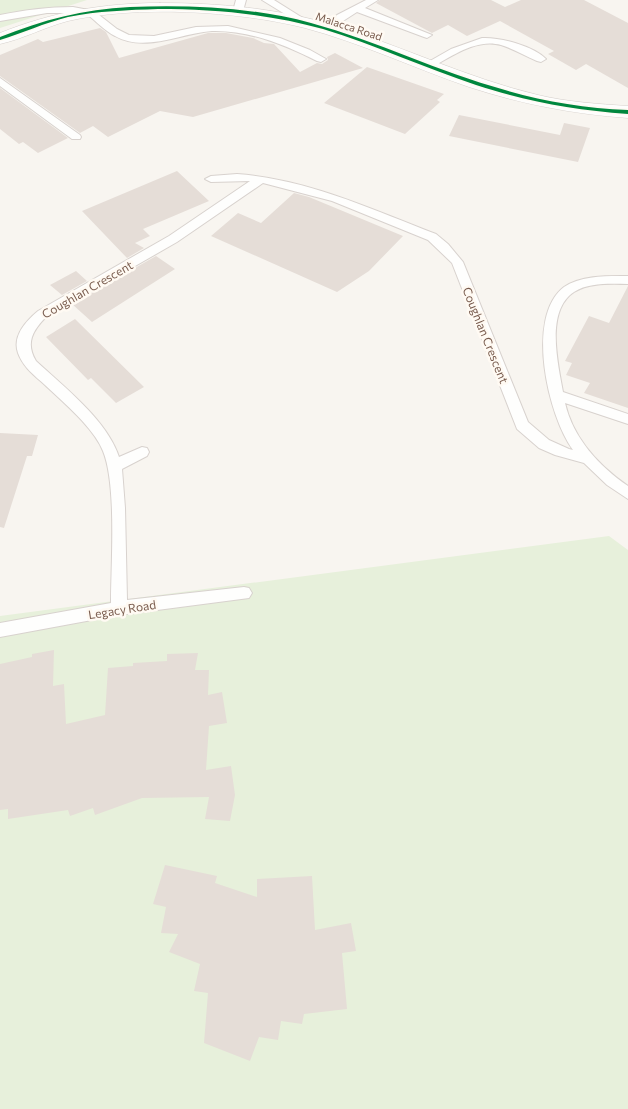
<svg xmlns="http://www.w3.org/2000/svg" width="628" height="1109" viewBox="0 0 628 1109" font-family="Commissioner,sans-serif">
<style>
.green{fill:#e7f0db}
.building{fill:#e5ddd7}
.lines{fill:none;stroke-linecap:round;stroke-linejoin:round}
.service-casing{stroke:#d8d2ce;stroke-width:2}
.minor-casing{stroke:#d8d2ce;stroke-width:1}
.service{fill:#fefefd;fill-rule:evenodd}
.minor{fill:#fefefd;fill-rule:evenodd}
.cycleway-casing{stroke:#fffaf3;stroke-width:3}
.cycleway{fill:#00873e;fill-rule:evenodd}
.labels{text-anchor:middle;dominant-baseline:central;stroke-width:5;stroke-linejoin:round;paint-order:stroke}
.far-street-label{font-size:11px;fill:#795c4e;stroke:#fffaf3}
.street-label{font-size:12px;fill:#795c4e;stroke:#fffaf3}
</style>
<rect width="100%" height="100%" fill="#f8f5f0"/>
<path class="green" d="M0 0H87L0 28Z
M609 536 628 550V1109H0V616Z"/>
<path class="building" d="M380 0H491L505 7 521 0H584L628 23V88L586 64 576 70 548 54 554 51 500 21 467 36 448 25 432 33 376 3Z
M100 28 106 32 119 58 208 33H226L253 38 264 43 274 44 300 72 317 63 322 64 328 60 327 57 335 53 363 68 193 117 160 111 108 137 93 126 80 133 0 76V55L38 39 43 42Z
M367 67 444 94 437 100 440 102 405 134 324 103Z
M0 88 68 138 38 153 23 142 19 144 0 129Z
M459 115 560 135 564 123 590 128 578 162 449 136Z
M177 171 209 201 143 229 150 236 135 243 144 248 127 258 82 211Z
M294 193 309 197 403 236 369 271 337 292 211 236 238 213 261 223Z
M156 256 175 269 92 322 72 304Z
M76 271 87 281 62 295 50 285Z
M628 286V408L584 393 590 383 566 375 572 363 565 361 589 316 609 323Z
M75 319 144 387 116 403 91 378 88 380 46 337Z
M0 433 38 435 32 456H27L4 528 0 527Z
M54 650 53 686 64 684 66 724 105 715 108 668 133 666V663L167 661V654L198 653 195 670H209L208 695 222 692 227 723 209 726 206 770 231 766 235 795 230 821 205 819 209 797 142 798 95 815 93 808 70 816 68 810 8 819V809L0 810V664L32 657V654Z
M165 865 217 876 215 883 257 897V879L312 876 315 930 351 923 356 951 342 953 347 1009 304 1014 302 1024 281 1021 278 1040 259 1037 250 1061 204 1043 208 993 194 991 200 964 169 952 178 934 161 933 166 907 153 904Z"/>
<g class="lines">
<g class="service-casing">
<path id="service" d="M236 0H246L243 11 238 14 233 11Z
M262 0H274L314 25 312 27H306Z
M366 0H378L365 8 432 35 427 38 424 37 357 12 326 32 321 29 337 15Z
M73 7 94 11 117 29 129 35 154 36 196 27 228 26 280 38 310 50 326 59 321 62 317 61C285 45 249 30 212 31 181 33 145 53 115 36 105 31 97 22 88 15L82 13H47L0 21V15C24 10 49 7 73 7Z
M482 38C500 37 533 46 546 59L541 62 537 61C525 56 514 49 501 45 477 38 452 56 432 67L428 68 423 65 451 49Z
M0 78 80 135 81 137 80 139H72L0 86Z
M237 174C307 179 371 209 436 234L448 244 463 262 528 422 549 440 569 449 573 450C548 416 525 317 564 287 582 275 608 276 628 276V284C611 284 590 282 574 292 545 311 558 364 563 392L628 414V424L565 403C573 438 599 466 628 486V499L607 485 584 463 555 455 539 448 517 429 452 263 428 240 332 201 263 183 177 242 46 317C33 330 25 343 36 361 64 387 107 420 119 457L142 447 147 448 149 452 147 456 122 469 125 508 127 600 244 587 249 588 252 593 249 598 119 615 0 637V623L111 603C111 564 117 485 103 451 94 428 63 402 45 385 35 376 23 367 18 353 12 336 26 321 38 311L169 236 250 181 211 182 205 179 211 176Z"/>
</g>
<g class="minor-casing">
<path id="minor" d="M160 3C218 3 277 8 333 25 402 46 467 78 538 95 567 102 598 104 628 106V118C573 114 521 104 469 87 414 68 361 43 305 28 238 11 136 5 68 21 45 27 23 39 0 44V33C52 12 104 3 160 3Z"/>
</g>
<use href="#service" class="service"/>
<use href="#minor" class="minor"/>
<g class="cycleway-casing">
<path id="cycleway" d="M130 7C190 5 253 7 311 23 377 41 439 72 505 90 545 102 586 108 628 110V114C573 110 528 102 476 85 425 68 375 45 323 29 270 14 214 9 158 9 128 10 98 11 68 17 44 23 23 33 0 40V37C43 20 83 9 130 7Z"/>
</g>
<use href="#cycleway" class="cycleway"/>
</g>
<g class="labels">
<g class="far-street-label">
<text transform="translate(349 26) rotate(18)">Malacca Road</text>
</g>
<g class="street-label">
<text transform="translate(87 289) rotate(-30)">Coughlan Crescent</text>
<text transform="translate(486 335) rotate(68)">Coughlan Crescent</text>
<text transform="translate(122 609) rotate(-9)">Legacy Road</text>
</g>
</g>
</svg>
